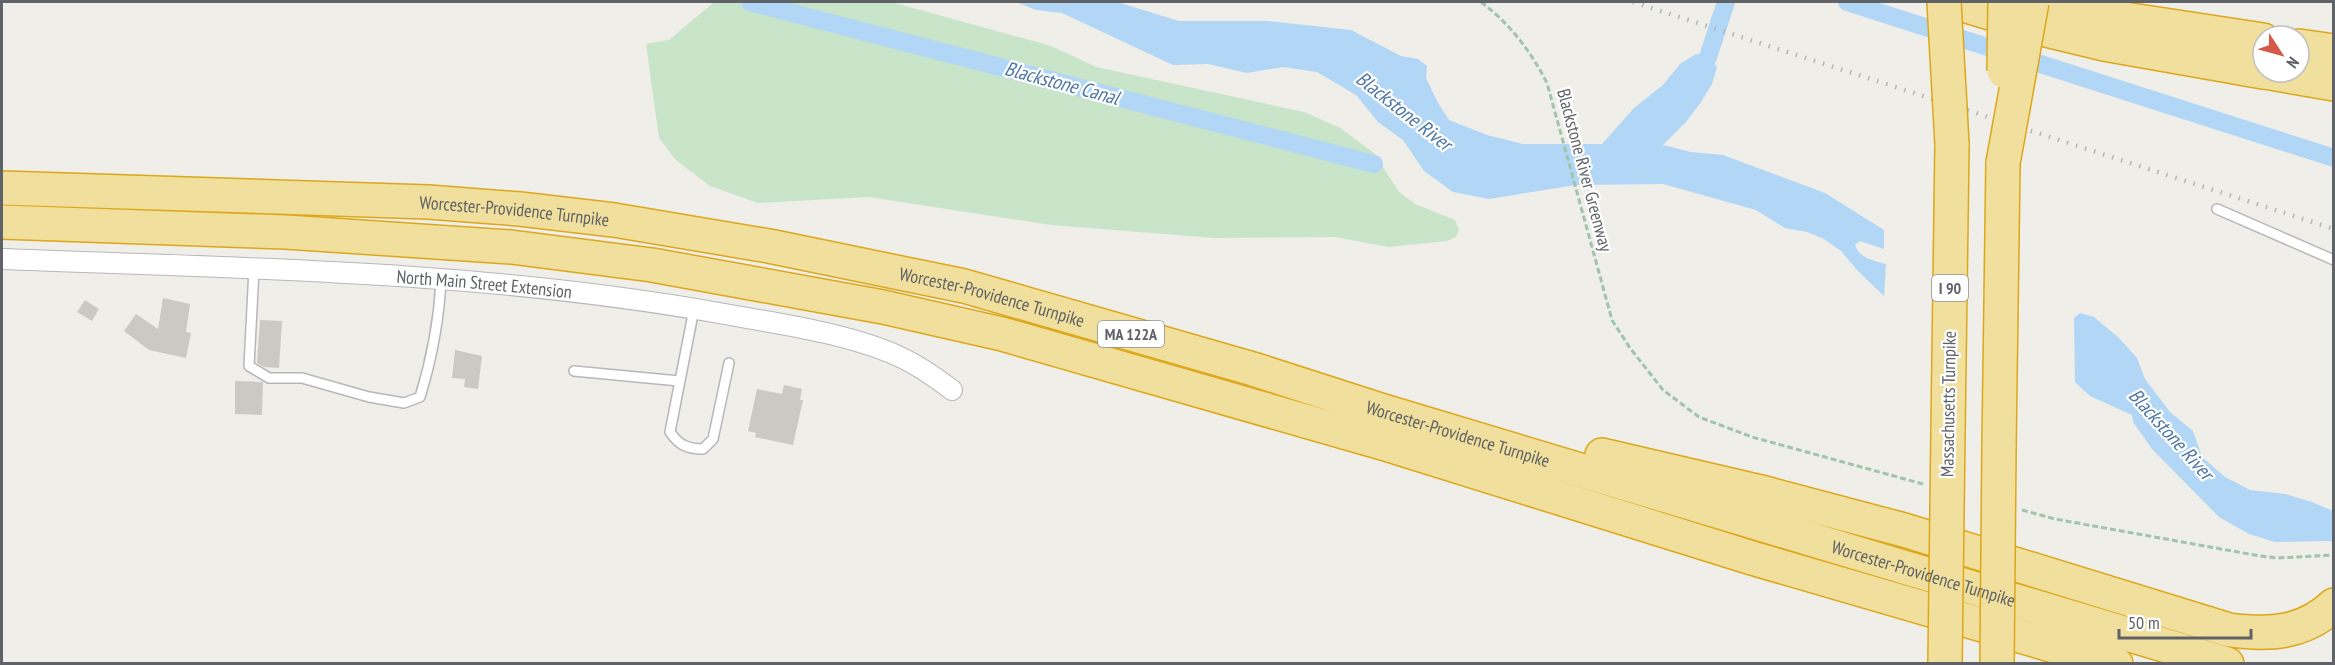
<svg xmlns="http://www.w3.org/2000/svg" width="2335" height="665" viewBox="0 0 2335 665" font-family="'PT Sans Narrow',sans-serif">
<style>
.green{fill:#c8e4c9}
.water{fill:#b2d6f6}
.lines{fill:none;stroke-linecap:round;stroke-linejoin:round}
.canal{stroke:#b2d6f6;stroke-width:18}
.building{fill:#cbc9c4}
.lane-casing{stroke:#b5b7bb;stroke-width:12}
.street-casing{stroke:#b5b7bb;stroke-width:22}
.highway-casing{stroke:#dda71b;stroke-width:36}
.path{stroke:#a1c4ad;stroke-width:3;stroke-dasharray:6 3;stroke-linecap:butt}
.lane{stroke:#fff;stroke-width:9}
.street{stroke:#fff;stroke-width:20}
.highway{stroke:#f1df9d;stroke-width:33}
.rail{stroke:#b5b6b6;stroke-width:4.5;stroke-dasharray:1.5 8;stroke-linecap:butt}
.highway-bridge-casing{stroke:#dda71b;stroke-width:36;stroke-linecap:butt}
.highway-bridge{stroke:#f1df9d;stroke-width:33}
.labels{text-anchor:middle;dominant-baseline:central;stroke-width:4.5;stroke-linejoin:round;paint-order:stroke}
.shield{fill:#fff;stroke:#8f9194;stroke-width:1.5}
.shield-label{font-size:16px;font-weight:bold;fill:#5f6266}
.street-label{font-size:18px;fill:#5f6266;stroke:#fff}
.water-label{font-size:20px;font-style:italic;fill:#4f77a6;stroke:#fff}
</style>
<rect width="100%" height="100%" fill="#efeee8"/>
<path class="green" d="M731 2 895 3 1051 46 1096 67 1304 112 1340 128 1374 153 1399 192 1415 204 1455 220 1459 230 1456 237 1447 241 1388 247 1336 237 1215 238 1051 225 869 197 758 203 710 186 676 160 659 138 646 44 669 40 713 3Z"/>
<path class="water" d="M1016 2H1117L1179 21H1267L1351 30 1401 56 1418 59 1427 66 1426 78 1438 103 1449 120 1487 135 1523 144H1602L1634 108 1663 85 1680 64 1696 54 1708 57 1717 67 1712 84 1701 102 1686 122 1663 145 1691 152 1723 155 1825 193 1884 230V249L1860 241 1855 245C1859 258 1874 261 1886 264L1884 296 1857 270 1841 251 1824 239 1807 232 1785 228 1756 210 1663 184 1576 185 1489 199 1453 192 1424 171 1403 140 1378 122 1356 95 1317 72 1283 67 1247 73 1208 64 1173 65 1062 13 1036 10Z
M2080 313 2094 317 2119 338 2137 358 2145 379 2170 412 2193 431 2202 457 2225 477 2250 490 2285 494 2312 502 2333 511V541L2275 542 2249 534 2219 517 2152 449 2133 422 2132 415 2090 396 2075 382 2074 318Z"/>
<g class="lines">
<path class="canal" d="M750 2 1374 164
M1847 2 2334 158
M1696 77 1708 57 1726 2"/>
</g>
<path class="building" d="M163 298 190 304 186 332 191 333 186 358 149 350 124 331 136 314 158 329Z
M85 300 99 309 92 321 77 312Z
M260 320 282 321 279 368 264 367 257 363Z
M455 350 482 356 478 389 464 387 465 379 452 378Z
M235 381 263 382 262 415 235 414Z
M784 385 802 389 800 400H803L793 445 755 437 756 433 748 431 757 389 782 394Z"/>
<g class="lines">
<g class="lane-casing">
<path id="lane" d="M2217 209 2334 260
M254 269 249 366 269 378H302L369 397 404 403 420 397C432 358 439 321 441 280
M694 309 670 432C679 445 687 449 703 449L713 439 729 363
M574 371 679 381"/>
</g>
<g class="street-casing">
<g id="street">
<path id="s1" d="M2 259C241 268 483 271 719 313 775 323 847 333 898 356 918 365 935 377 952 390"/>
</g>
</g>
<g class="highway-casing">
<g id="highway">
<path d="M1954 2 2042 29 2104 44 2263 72"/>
<path d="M2047 2 2118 18 2263 40"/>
<path d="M2299 46 2334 51"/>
<path d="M2265 72 2334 84"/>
<path id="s2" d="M2 188 428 202 520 209 614 220 769 246 964 286 1253 369 1380 410 2227 664"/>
<path d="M2 222 286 232 511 247 652 265 883 307 1002 334 1389 445 1752 558 2116 664"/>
<path d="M1948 432 1952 144"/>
<path d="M1999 447 2003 163"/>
<path d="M1602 455 1761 492 1904 530 2229 630C2269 635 2303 634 2334 605"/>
</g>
</g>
<path class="path" d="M1481 2C1510 24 1530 50 1547 83L1612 320 1630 348 1663 390 1699 417 1752 437 1923 484
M2022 510 2055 519 2260 556 2277 558 2334 555"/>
<use href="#lane" class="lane"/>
<use href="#street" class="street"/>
<use href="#highway" class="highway"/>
<path class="rail" d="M1633 2 2334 229"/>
<g class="highway-bridge-casing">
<path id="highway-bridge" d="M1944 2 1952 144
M2004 71 2005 2
M2003 163 2032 2
M1945 664 1948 432
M1997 664 1999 447"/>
</g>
<use href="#highway-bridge" class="highway-bridge"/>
</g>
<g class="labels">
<g class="shield">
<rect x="1932" y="275" width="36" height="26" rx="4.5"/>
<rect x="1098" y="321" width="66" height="26" rx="4.5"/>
</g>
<g class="shield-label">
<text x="1950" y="288">I 90</text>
<text x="1131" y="334">MA 122A</text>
</g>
<g class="street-label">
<text transform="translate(1585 170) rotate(75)">Blackstone River Greenway</text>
<text stroke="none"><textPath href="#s2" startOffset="513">Worcester-Providence Turnpike</textPath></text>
<text stroke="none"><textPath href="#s1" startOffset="483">North Main Street Extension</textPath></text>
<text stroke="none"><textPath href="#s2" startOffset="999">Worcester-Providence Turnpike</textPath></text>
<text transform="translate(1948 404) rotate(-89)">Massachusetts Turnpike</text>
<text stroke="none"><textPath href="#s2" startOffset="1485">Worcester-Providence Turnpike</textPath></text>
<text stroke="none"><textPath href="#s2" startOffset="1971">Worcester-Providence Turnpike</textPath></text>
</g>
<g class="water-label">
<text transform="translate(1062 83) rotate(15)">Blackstone Canal</text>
<text transform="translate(1404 111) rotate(38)">Blackstone River</text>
<text transform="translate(2171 434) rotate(48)">Blackstone River</text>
</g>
</g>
<rect width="2335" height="665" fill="none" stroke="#5f6266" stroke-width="6"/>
<g transform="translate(2281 54) rotate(126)"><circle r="28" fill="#ffffff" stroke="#bfc0c2" stroke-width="1.5"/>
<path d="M0-4.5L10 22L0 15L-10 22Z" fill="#d65847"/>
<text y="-9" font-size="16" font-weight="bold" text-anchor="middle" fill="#5f6266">N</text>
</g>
<path d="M2119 629v9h132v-9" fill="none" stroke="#5f6266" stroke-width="3"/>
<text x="2128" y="629" font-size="18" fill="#5f6266" stroke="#ffffff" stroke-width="4.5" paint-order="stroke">50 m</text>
</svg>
